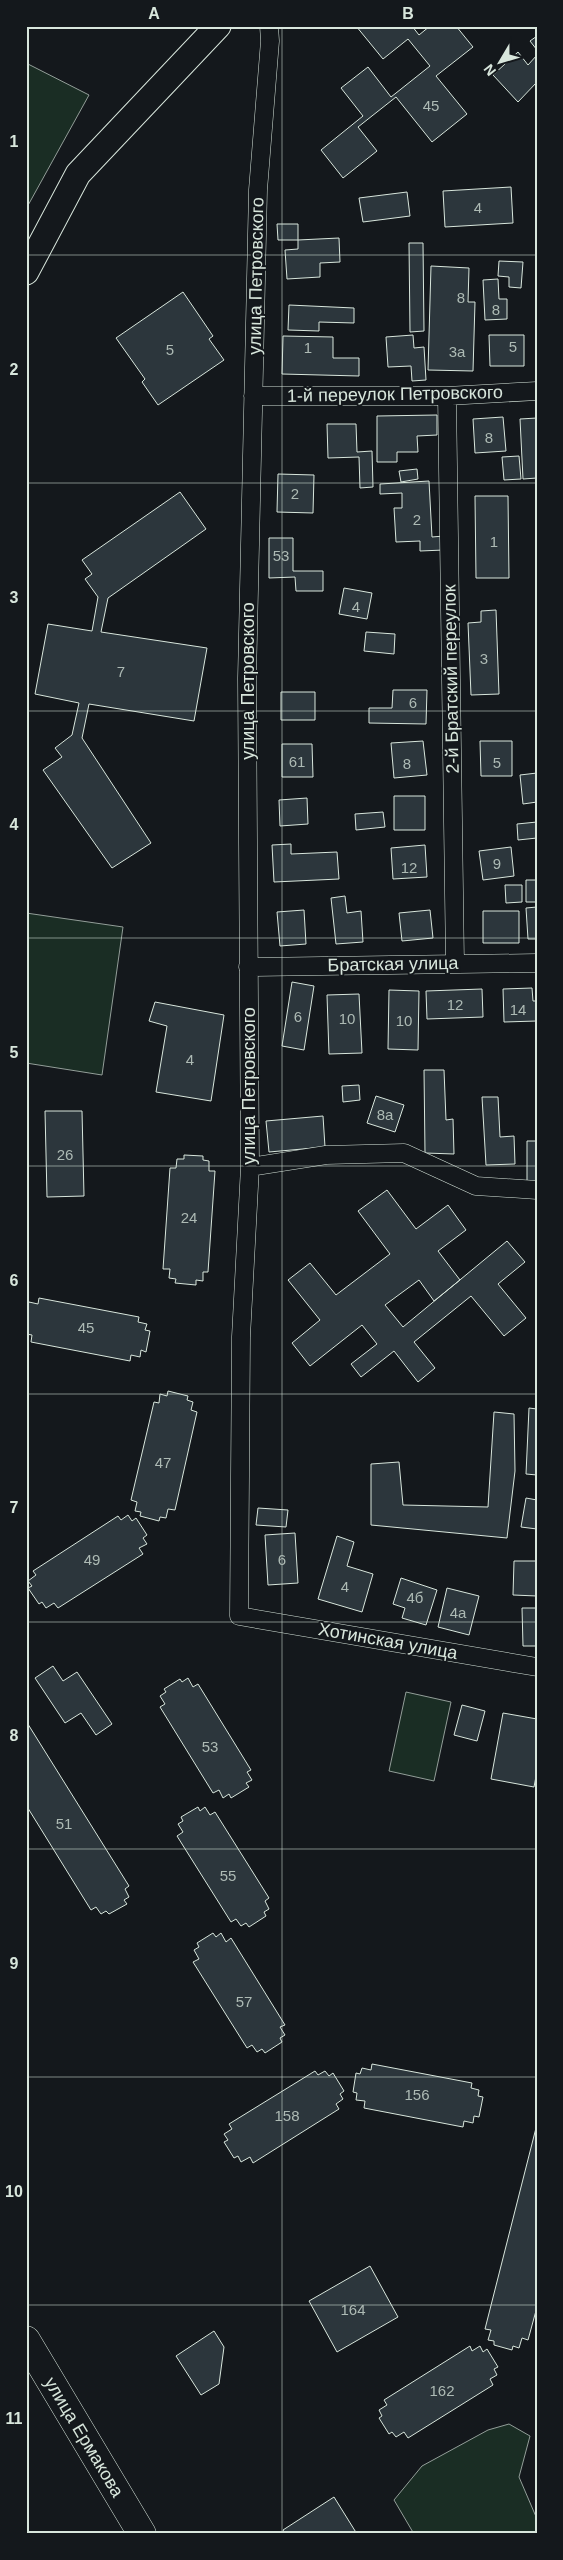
<svg xmlns="http://www.w3.org/2000/svg" width="563" height="2560" viewBox="0 0 563 2560" font-family="Arial,sans-serif">
<style>
.green{fill:#1a2d24;stroke:#939e99}
.building{fill:#2c363c;stroke:#d8e6dc}
.lines{fill:none;stroke-linecap:round;stroke-linejoin:round}
.street-casing{stroke:#d8e6dc;stroke-width:19}
.secondary-casing{stroke:#d8e6dc;stroke-width:27}
.primary-casing{stroke:#d8e6dc;stroke-width:29}
.street{stroke:#14181c;stroke-width:18}
.secondary{stroke:#14181c;stroke-width:25}
.primary{stroke:#14181c;stroke-width:28}
.grid{fill:none;stroke:#d8e6dc;stroke-width:1;stroke-opacity:0.55}
.labels{text-anchor:middle;dominant-baseline:central;stroke-width:4;stroke-linejoin:round;paint-order:stroke}
.number-label{font-size:15px;fill:#adbab4}
.street-label{font-size:18px;fill:#d8e6dc;stroke:#14181c}
.neatline{fill:none;stroke:#d8e6dc;stroke-width:2}
.grid-label{font-size:16px;text-anchor:middle;font-weight:bold;fill:#d8e6dc}
</style>
<rect width="100%" height="100%" fill="#14181c"/>
<path class="green" d="M26 63 89 95 26 209Z
M26 913 123 927 102 1075 26 1063Z
M406 1692 451 1702 434 1781 389 1771Z
M509 2424 530 2436 519 2477 537 2519V2534H414L394 2500 422 2466 488 2430Z"/>
<path class="building" d="M356 26H412L419 35 430 26H456L473 47 436 76 467 114 432 142 396 97 358 127 377 151 343 178 321 150 363 116 341 88 368 67 391 97 430 66 408 39 383 59Z
M537 36V50L530 41Z
M518 52 528 65 537 55V82L518 102 493 75Z
M511 187 513 223 445 227 443 191Z
M407 192 410 216 363 222 359 198Z
M277 224H298V240H278Z
M339 238 340 262 320 263V277L287 279 285 250 298 249V240Z
M409 243H423L424 331 410 332Z
M499 261 523 262 521 288 509 287V277L498 276Z
M431 266 469 268 468 302H475L473 371 428 370Z
M498 279 499 299H507V319L485 320 483 280Z
M183 292 213 336 209 339 224 360 158 405 142 382 145 379 116 338Z
M289 305 354 308V323L319 322V331L288 330Z
M413 335 414 348 424 347 426 380 412 381 411 366 388 367 386 337Z
M489 335H524V366H490Z
M283 336 333 337V358H359V376L282 374Z
M437 415V435L417 436 418 452H397V462H377V416Z
M503 417 506 451 475 453 473 419Z
M537 418V478L523 479 520 419Z
M327 424H356L357 452 372 451 373 487 360 488 359 457 328 458Z
M519 456 521 479 504 480 502 457Z
M417 469 418 479 401 482 399 471Z
M278 474 314 475 313 513 277 512Z
M429 481 432 537 444 536V550L420 551V541L396 542 394 508H402V493L380 494V484Z
M180 492 206 529 108 598 101 632 207 648 194 721 89 704 82 738 151 843 112 868 43 770 62 757 55 748 72 735 79 703 35 694 48 624 92 631 98 597 85 579 92 574 82 560Z
M475 496H508L509 578H476Z
M269 538H293V571H323V591H296L295 577 269 578Z
M344 588 372 593 367 619 339 614Z
M496 610 499 694 471 695 468 623 481 622V611Z
M366 632 395 634 394 654 364 651Z
M393 690H427L426 724 369 723V708H392Z
M281 692H315V720H281Z
M423 741 427 775 394 778 391 743Z
M480 741H512V776H481Z
M282 744H312L313 777H282Z
M537 773V802L523 804 520 775Z
M394 796H425V830H394Z
M307 798 308 824 280 826 279 800Z
M383 812 385 827 356 830 355 814Z
M537 822V838L518 840 517 824Z
M291 844V854L337 852 339 879 274 882 272 845Z
M425 845 427 877 393 879 391 848Z
M511 847 514 876 483 880 479 851Z
M526 880H537V902H526Z
M505 885H522V902L506 903Z
M345 896 347 913 361 911 363 942 336 944 331 898Z
M537 907V939H528L526 908Z
M304 910 306 944 280 946 277 912Z
M430 910 433 938 402 941 399 913Z
M483 911H519V943H483Z
M292 982 314 986 304 1050 282 1046Z
M532 988 533 1001H537V1021L504 1022 503 989Z
M482 989 483 1017 427 1019 426 991Z
M389 990 419 991 418 1050 388 1049Z
M359 994 362 1053 329 1054 327 995Z
M155 1002 224 1015 211 1101 156 1092 167 1026 149 1021Z
M424 1070H444L446 1120 453 1119 454 1154 425 1153Z
M359 1085 360 1100 343 1102 342 1086Z
M376 1096 404 1105 395 1132 367 1123Z
M482 1097H498L500 1137 514 1136 515 1164 486 1165Z
M45 1111H82L84 1196 47 1197Z
M323 1116 325 1147 269 1152 266 1121Z
M527 1141H537V1183H527Z
M184 1155 203 1156V1160L209 1161V1171H215L208 1272H203V1281L196 1280V1285L175 1283 176 1279 169 1278 170 1269H163L170 1168H176L177 1159H184Z
M387 1190 416 1229 448 1205 466 1230 438 1251 460 1280 434 1301 419 1280 385 1305 403 1327 507 1241 525 1262 498 1284 526 1318 504 1336 471 1296 414 1342 435 1368 418 1382 394 1351 361 1377 351 1364 377 1344 362 1325 310 1366 292 1343 320 1320 288 1280 310 1263 336 1295 390 1254 358 1211Z
M39 1298 139 1317 138 1322 147 1324 145 1330 150 1331 146 1352 141 1350 140 1357 131 1355 130 1361 31 1342 32 1335 26 1334V1308L29 1302 38 1304Z
M168 1391 188 1396 187 1400 193 1402 191 1410 197 1412 175 1510 168 1509 166 1518 160 1517 159 1521 140 1516 141 1512 135 1511 137 1502 131 1500 154 1402 159 1403 160 1394 167 1396Z
M529 1408 537 1409V1475L526 1474Z
M494 1412 514 1414 515 1471 507 1538 371 1525V1464L399 1462 403 1505 488 1507Z
M526 1498 537 1500V1529L521 1527Z
M258 1508 288 1510 286 1527 256 1525Z
M128 1515 132 1521 136 1518 147 1535 143 1538 147 1544 139 1548 143 1554 58 1608 54 1603 46 1608 42 1602 39 1604 28 1588 32 1586 28 1581 36 1575 33 1571 118 1516 121 1520Z
M295 1533 298 1583 268 1585 265 1535Z
M337 1536 354 1542 347 1566 373 1574 362 1612 318 1599Z
M514 1561H537V1596L513 1595Z
M401 1578 437 1590 426 1625 402 1618 405 1608 393 1604Z
M447 1588 479 1596 469 1635 438 1627Z
M522 1608H537V1646H523Z
M53 1666 63 1681 77 1672 112 1724 96 1735 81 1713 65 1723 35 1678Z
M188 1678 193 1687 198 1684 251 1770 247 1772 252 1780 246 1783 249 1787 231 1798 229 1794 223 1798 219 1790 213 1793 160 1707 165 1704 160 1696 166 1692 164 1689 180 1679 182 1682Z
M462 1705 485 1711 477 1741 454 1735Z
M503 1713 537 1719V1771L534 1787 491 1779Z
M26 1721 129 1886 125 1889 129 1897 124 1900 127 1904 109 1914 106 1911 101 1914 96 1907 91 1910 26 1805Z
M198 1807 200 1811 205 1807 210 1815 215 1812 269 1898 265 1901 269 1909 264 1912 266 1916 249 1927 246 1923 241 1926 236 1919 231 1922 177 1836 183 1832 178 1824 183 1821 181 1817Z
M213 1933 216 1937 221 1933 226 1942 231 1938 285 2025 280 2027 285 2035 280 2038 282 2042 265 2053 262 2049 257 2052 252 2045 247 2048 193 1962 199 1959 194 1950 199 1947 197 1943Z
M372 2064 472 2083 471 2088 479 2090 478 2096 483 2097 479 2117 474 2116 473 2123 464 2121 463 2127 364 2108 365 2101 356 2100 357 2093 353 2092 356 2073 360 2074 362 2068 371 2070Z
M315 2071 318 2075 325 2071 329 2076 333 2073 344 2091 340 2094 343 2099 336 2104 339 2109 253 2163 250 2157 241 2162 238 2156 234 2158 224 2142 228 2140 224 2134 232 2129 229 2124Z
M537 2124V2307L528 2340 522 2338 519 2348 513 2346 512 2350 494 2345V2341L488 2340 491 2330 485 2329Z
M370 2266 398 2317 337 2352 309 2301Z
M214 2331 224 2347 219 2384 201 2395 176 2356Z
M470 2346 472 2351 480 2346 483 2352 487 2349 498 2367 494 2369 497 2375 490 2379 493 2385 408 2438 404 2432 396 2437 392 2432 389 2434 379 2418 382 2416 379 2410 387 2405 384 2400Z
M334 2497 357 2534H285L283 2530Z"/>
<g class="lines">
<g class="street-casing">
<path id="street" d="M269 26 270 41 258 190 247 678 250 1167 241 1337 239 1616 537 1667
M253 396H447L537 391
M447 396 455 963
M248 967 537 963
M250 1167 326 1155 404 1153 476 1186 537 1190"/>
</g>
<g class="secondary-casing">
<path id="secondary" d="M26 272 78 174 218 26"/>
</g>
<g class="primary-casing">
<path id="primary" d="M26 2340 142 2534"/>
</g>
<use href="#street" class="street"/>
<use href="#secondary" class="secondary"/>
<use href="#primary" class="primary"/>
</g>
<path class="grid" d="M282 26V2534M26 255H537M26 483H537M26 711H537M26 938H537M26 1166H537M26 1394H537M26 1622H537M26 1849H537M26 2077H537M26 2305H537"/>
<g class="labels">
<g class="number-label">
<text x="431" y="105">45</text>
<text x="478" y="207">4</text>
<text x="461" y="297">8</text>
<text x="496" y="309">8</text>
<text x="513" y="346">5</text>
<text x="308" y="347">1</text>
<text x="170" y="349">5</text>
<text x="457" y="351">3а</text>
<text x="489" y="437">8</text>
<text x="295" y="493">2</text>
<text x="417" y="519">2</text>
<text x="494" y="541">1</text>
<text x="281" y="555">53</text>
<text x="356" y="606">4</text>
<text x="484" y="658">3</text>
<text x="121" y="671">7</text>
<text x="413" y="702">6</text>
<text x="297" y="761">61</text>
<text x="497" y="762">5</text>
<text x="407" y="763">8</text>
<text x="497" y="863">9</text>
<text x="409" y="867">12</text>
<text x="455" y="1004">12</text>
<text x="518" y="1009">14</text>
<text x="298" y="1016">6</text>
<text x="347" y="1018">10</text>
<text x="404" y="1020">10</text>
<text x="190" y="1059">4</text>
<text x="385" y="1114">8а</text>
<text x="65" y="1154">26</text>
<text x="189" y="1217">24</text>
<text x="86" y="1327">45</text>
<text x="163" y="1462">47</text>
<text x="92" y="1559">49</text>
<text x="282" y="1559">6</text>
<text x="345" y="1586">4</text>
<text x="415" y="1597">4б</text>
<text x="458" y="1612">4а</text>
<text x="210" y="1746">53</text>
<text x="64" y="1823">51</text>
<text x="228" y="1875">55</text>
<text x="244" y="2001">57</text>
<text x="417" y="2094">156</text>
<text x="287" y="2115">158</text>
<text x="353" y="2309">164</text>
<text x="442" y="2390">162</text>
</g>
<g class="street-label">
<text transform="translate(256 276) rotate(-89)">улица Петровского</text>
<text transform="translate(395 394) rotate(-1)">1-й переулок Петровского</text>
<text transform="translate(451 679) rotate(-91)">2-й Братский переулок</text>
<text transform="translate(248 681) rotate(-90)">улица Петровского</text>
<text transform="translate(393 964) rotate(-1)">Братская улица</text>
<text transform="translate(249 1086) rotate(-90)">улица Петровского</text>
<text transform="translate(388 1641) rotate(10)">Хотинская улица</text>
<text transform="translate(84 2437) rotate(59)">улица Ермакова</text>
</g>
</g>
<rect width="563" height="2560" fill="none" stroke="#14181c" stroke-width="55"/>
<g transform="translate(500 62) rotate(232)" stroke="#14181c" stroke-width="4" paint-order="stroke">
<path d="M0-4L9 19L0 12L-9 19Z" fill="#d8e6dc"/>
<text y="-8" font-size="14" font-weight="bold" text-anchor="middle" fill="#d8e6dc">N</text>
</g>
<rect x="28" y="28" width="508" height="2504" class="neatline"/>
<g class="grid-label">
<text x="154" y="19">A</text>
<text x="408" y="19">B</text>
<text x="14" y="147">1</text>
<text x="14" y="375">2</text>
<text x="14" y="603">3</text>
<text x="14" y="830">4</text>
<text x="14" y="1058">5</text>
<text x="14" y="1286">6</text>
<text x="14" y="1513">7</text>
<text x="14" y="1741">8</text>
<text x="14" y="1969">9</text>
<text x="14" y="2197">10</text>
<text x="14" y="2424">11</text>
</g>
</svg>
